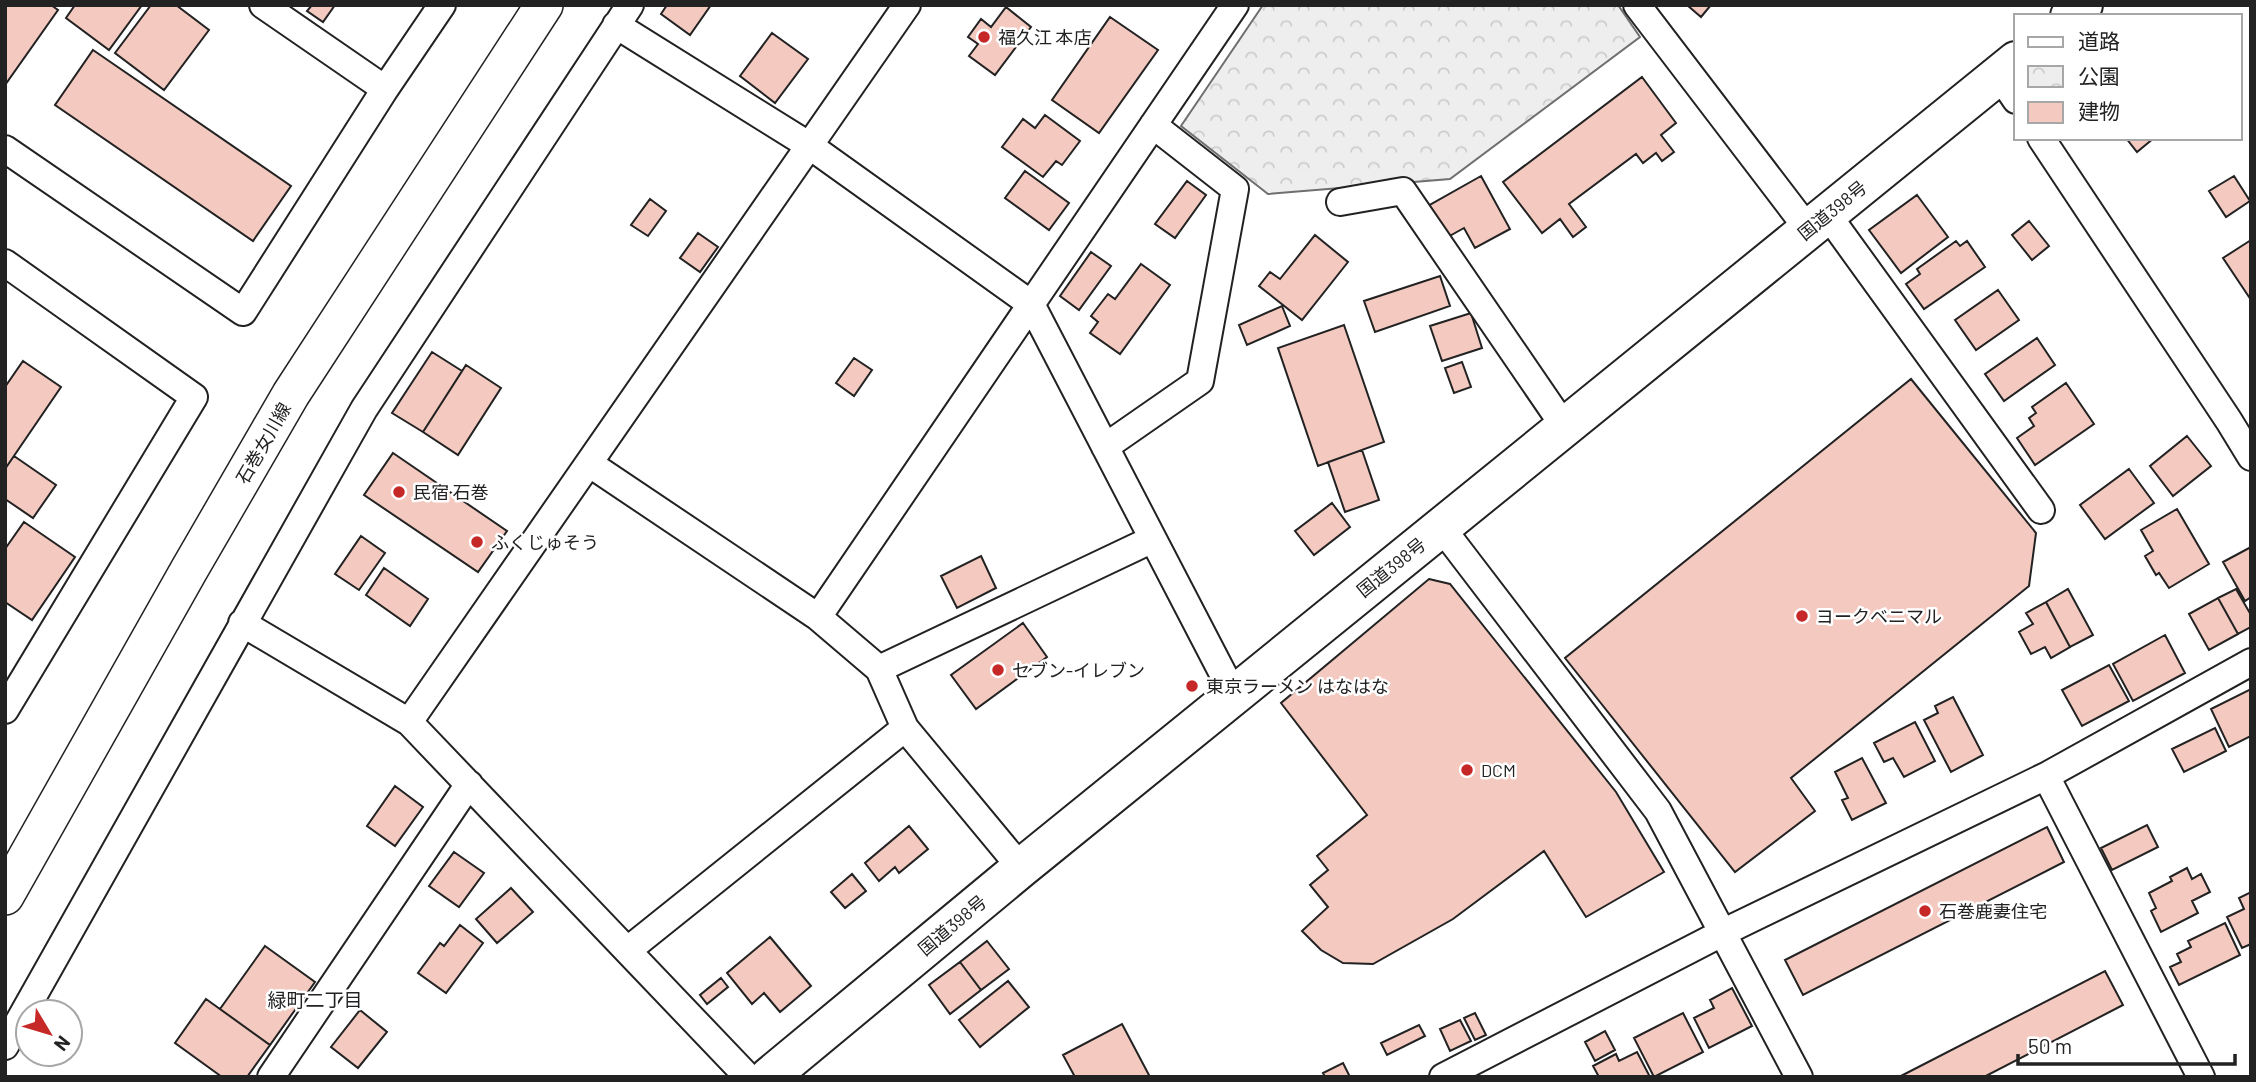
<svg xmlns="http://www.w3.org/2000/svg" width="2256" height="1082" viewBox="0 0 2256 1082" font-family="Barlow,'Noto Sans JP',sans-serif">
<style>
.park{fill:url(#park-crowns);stroke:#6f6f6f;stroke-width:2}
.building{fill:#f3c9c0;stroke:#222;stroke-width:2}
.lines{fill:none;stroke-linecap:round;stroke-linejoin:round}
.street-casing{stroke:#222;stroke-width:30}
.secondary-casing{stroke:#222;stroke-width:40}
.highway-casing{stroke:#222;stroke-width:42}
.street{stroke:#fff;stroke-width:26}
.secondary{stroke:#fff;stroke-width:37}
.highway{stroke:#fff;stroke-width:38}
.poi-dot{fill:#c62828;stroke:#fff;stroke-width:2.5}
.labels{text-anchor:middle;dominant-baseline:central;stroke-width:5;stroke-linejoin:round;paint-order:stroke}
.poi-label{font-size:18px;fill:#222;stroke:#fff;text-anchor:start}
.street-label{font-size:18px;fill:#222;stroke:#fff}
.neighbourhood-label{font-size:19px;fill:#222;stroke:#fff}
</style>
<defs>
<pattern id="park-crowns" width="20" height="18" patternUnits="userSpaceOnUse" patternTransform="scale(1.75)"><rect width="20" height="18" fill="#eee"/><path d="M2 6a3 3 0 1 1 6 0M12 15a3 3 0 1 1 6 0" fill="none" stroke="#ccc"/></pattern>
</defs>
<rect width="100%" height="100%" fill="#fff"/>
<path class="park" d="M1263 5H1618L1640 37 1450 179 1268 194 1181 126Z"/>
<path class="building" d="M5 5H51L58 10 5 85Z
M75 5H142L109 50 66 18Z
M151 5H176L209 30 164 90 115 53Z
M312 5H335L323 22 307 11Z
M667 5H711L690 35 661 14Z
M1687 5H1711L1701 17Z
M1006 7 1031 27 995 75 969 56 978 44 968 37 981 19 991 27Z
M1110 17 1158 50 1099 133 1052 100Z
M772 33 808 59 775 103 740 76Z
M93 50 291 186 253 241 55 105Z
M1642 77 1676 123 1661 135 1674 152 1662 161 1656 153 1643 163 1636 154 1569 204 1586 227 1573 237 1560 219 1542 233 1503 182Z
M1045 115 1080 141 1062 165 1056 161 1043 177 1002 147 1023 119 1035 128Z
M2126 138H2154L2137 152Z
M1025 171 1069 203 1049 230 1005 198Z
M1481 176 1510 229 1475 248 1464 228 1446 238 1428 206Z
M2234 176 2250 201 2226 217 2209 191Z
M1187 181 1206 195 1175 238 1155 224Z
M1917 195 1948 237 1901 273 1869 230Z
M650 199 666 211 648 236 631 225Z
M2029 221 2049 246 2032 260 2012 235Z
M698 233 718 247 700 272 680 258Z
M1315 235 1348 262 1302 320 1259 286 1270 272 1280 279Z
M2251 240V300L2223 258Z
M1956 241 1960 246 1967 241 1985 267 1924 309 1906 284 1920 274 1917 269Z
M1091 252 1111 266 1079 310 1060 296Z
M1141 264 1170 285 1120 354 1090 333 1098 322 1091 316 1108 294 1115 299Z
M1440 276 1450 306 1375 332 1364 301Z
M1998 290 2019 320 1976 350 1955 320Z
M1282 306 1290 326 1247 345 1239 325Z
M1471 313 1482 348 1442 361 1430 326Z
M1344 325 1384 442 1318 466 1278 348Z
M2037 338 2055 365 2004 401 1985 374Z
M432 352 462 371 423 432 392 413Z
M854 358 872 370 854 396 836 383Z
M23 361 61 387 5 469V387Z
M1462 362 1471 387 1454 393 1445 368Z
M466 365 501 388 458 455 423 432Z
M1911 379 2036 533 2029 586 1791 778 1815 811 1735 872 1565 658Z
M2066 383 2094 424 2035 465 2017 438 2034 426 2029 418 2036 413 2032 407Z
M2187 436 2211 466 2173 496 2150 466Z
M1362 450 1379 500 1345 512 1328 462Z
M393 453 507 531 478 572 364 495Z
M14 456 56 485 33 518 5 499V469Z
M2129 469 2154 503 2105 539 2080 505Z
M1332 503 1350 527 1314 555 1295 531Z
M2177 509 2209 564 2169 588 2159 573 2156 575 2145 556 2153 551 2141 530Z
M24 522 75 557 32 620 5 602V549Z
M361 536 385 553 359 590 335 574Z
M2251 547V597L2245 601 2223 562Z
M981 556 996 588 957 608 941 576Z
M384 568 428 599 410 626 366 595Z
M1429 579 1450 584 1616 792 1664 872 1586 917 1544 851 1453 919 1373 964 1343 963 1321 950 1302 931 1328 907 1310 885 1328 870 1317 856 1367 815 1281 703Z
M2068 589 2093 635 2070 647 2046 602Z
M2236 589 2251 615V627L2238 634 2218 598Z
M2218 598 2238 634 2209 650 2189 614Z
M2046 602 2070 647 2051 658 2045 647 2031 654 2019 632 2033 624 2026 613Z
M1023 623 1047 657 976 709 951 675Z
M2165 635 2185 673 2133 701 2113 664Z
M2109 665 2129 701 2082 726 2062 690Z
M2251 689V736L2229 747 2211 709Z
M1953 697 1983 755 1951 772 1924 720 1938 713 1935 706Z
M1915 722 1935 761 1904 777 1893 758 1884 762 1874 743Z
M2215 728 2226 751 2184 772 2172 749Z
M1862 758 1886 803 1852 820 1842 800 1848 798 1835 772Z
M395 786 423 807 395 846 367 826Z
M2147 825 2158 847 2112 870 2101 848Z
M909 826 928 849 899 873 895 867 879 881 865 863Z
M2047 827 2064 862 1803 995 1785 960Z
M454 852 484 873 459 907 429 886Z
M2187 868 2192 879 2201 874 2210 892 2192 901 2198 913 2161 932 2151 911 2156 908 2149 893 2172 881 2170 877Z
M852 874 866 891 845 908 831 892Z
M511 888 533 912 497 943 476 919Z
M2251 892V944L2242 948 2227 917 2244 909 2239 898Z
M2225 923 2240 955 2179 985 2170 967 2181 962 2177 954 2191 947 2188 941Z
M460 925 483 943 446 993 418 973 440 943 444 946Z
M770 937 811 986 780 1012 764 993 752 1004 727 973Z
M987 941 1009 969 981 990 960 962Z
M265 946 315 982 270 1045 220 1009Z
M960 962 981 990 950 1014 929 985Z
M2105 971 2123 1005 1984 1077H1899Z
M721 978 728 987 707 1004 700 995Z
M1008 981 1029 1007 980 1047 959 1020Z
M1732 988 1752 1026 1709 1048 1694 1018 1714 1008 1710 1000Z
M206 999 270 1045 247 1077H222L175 1043Z
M360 1010 387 1032 358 1068 331 1047Z
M1475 1013 1486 1035 1475 1040 1464 1018Z
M1683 1013 1703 1052 1654 1077 1634 1038Z
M1460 1020 1471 1041 1450 1051 1440 1029Z
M1122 1024 1150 1077H1075L1063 1055Z
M1419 1025 1425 1036 1387 1055 1381 1043Z
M1605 1031 1615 1050 1595 1061 1585 1042Z
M1637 1052 1650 1077H1599L1593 1066 1616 1054 1619 1061Z
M1343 1063 1350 1077H1325L1323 1073Z"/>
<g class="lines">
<g class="street-casing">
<path id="street" d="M263 5 385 89
M1637 5 1808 229
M616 25 810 146 1031 304 1234 695
M1999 75 2016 100
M2041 138 2229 421 2251 457
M5 149 243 312 385 89 442 5
M1340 202 1403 191 1564 426
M1827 214 2041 510
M5 263 194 397 5 710
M1105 447 1200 381 1235 189 1153 125
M590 464 818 617 879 669 905 728 1021 868
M1441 527 1658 811 1799 1077
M818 617 1235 5
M242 623 409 722 748 1077
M879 669 1153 539
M409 722 907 5
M2046 776 2201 1077
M628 950 905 728
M5 1046 364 409 630 5
M271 1077 469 784
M1443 1077 1724 932 2046 776 2251 662"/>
</g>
<g class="secondary-casing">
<path id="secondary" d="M5 896 189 570 291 394 544 5"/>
</g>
<g class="highway-casing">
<path id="highway" d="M2070 16 2083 5
M769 1077 1021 868 2016 61"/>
</g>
<use href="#street" class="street"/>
<use href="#secondary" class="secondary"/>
<use href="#highway" class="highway"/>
</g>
<g class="poi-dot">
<circle cx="984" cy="37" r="7"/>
<circle cx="399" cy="492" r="7"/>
<circle cx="477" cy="542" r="7"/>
<circle cx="1802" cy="616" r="7"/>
<circle cx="998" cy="670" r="7"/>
<circle cx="1192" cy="686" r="7"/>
<circle cx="1467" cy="770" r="7"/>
<circle cx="1925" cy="911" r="7"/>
</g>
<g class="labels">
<g class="poi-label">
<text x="998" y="37">福久江 本店</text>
<text x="413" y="492">民宿 石巻</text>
<text x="491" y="542">ふくじゅそう</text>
<text x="1816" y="616">ヨークベニマル</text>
<text x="1012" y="670">セブン-イレブン</text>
<text x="1206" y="686">東京ラーメン はなはな</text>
<text x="1481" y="770">DCM</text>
<text x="1939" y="911">石巻鹿妻住宅</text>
</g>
<g class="street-label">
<text transform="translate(1832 210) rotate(-39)">国道398号</text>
<text transform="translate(263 443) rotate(-60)">石巻女川線</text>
<text transform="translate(1391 567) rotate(-39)">国道398号</text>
<text transform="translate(952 925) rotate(-40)">国道398号</text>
</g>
<g class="neighbourhood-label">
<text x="315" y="999">緑町二丁目</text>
</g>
</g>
<rect width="2256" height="1082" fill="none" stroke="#222222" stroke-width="14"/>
<rect x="2014" y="14" width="228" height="126" fill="#ffffff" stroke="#a7a7a7" stroke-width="2"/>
<rect x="2028" y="37" width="35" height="10" fill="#ffffff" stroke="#a7a7a7" stroke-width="2"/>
<text x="2078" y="49" font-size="21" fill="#222222">道路</text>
<rect x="2028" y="66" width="35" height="21" fill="url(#park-crowns)" stroke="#a7a7a7" stroke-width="2"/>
<text x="2078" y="84" font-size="21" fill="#222222">公園</text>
<rect x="2028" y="102" width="35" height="21" fill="#f3c9c0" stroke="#a7a7a7" stroke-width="2"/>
<text x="2078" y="119" font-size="21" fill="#222222">建物</text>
<g transform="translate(49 1033) rotate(128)"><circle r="33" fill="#ffffff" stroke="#a7a7a7" stroke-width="2"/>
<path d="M0-5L12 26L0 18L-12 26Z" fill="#c62828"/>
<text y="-10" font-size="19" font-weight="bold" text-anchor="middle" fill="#222222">N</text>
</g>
<path d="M2018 1054v10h217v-10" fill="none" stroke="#222222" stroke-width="3.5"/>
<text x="2028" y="1054" font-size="21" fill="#222222" stroke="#ffffff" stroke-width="5" paint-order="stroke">50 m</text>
</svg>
